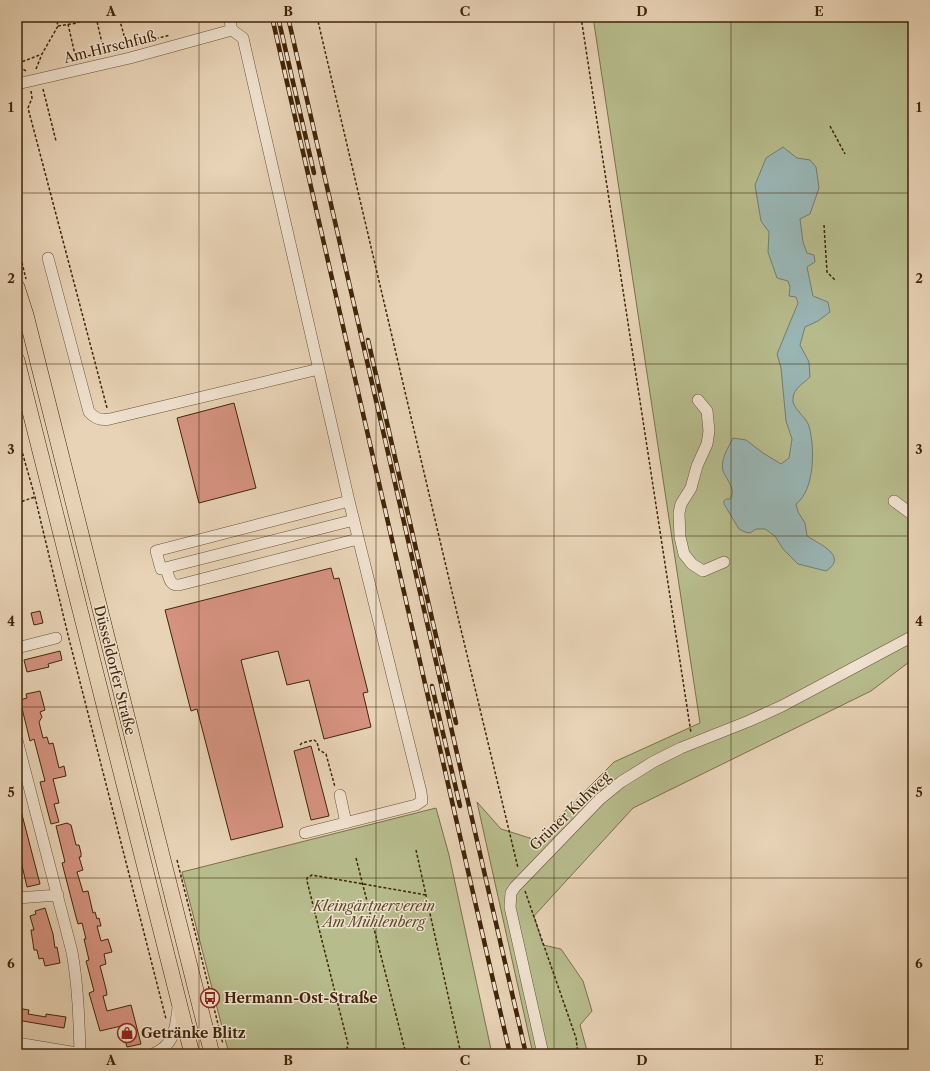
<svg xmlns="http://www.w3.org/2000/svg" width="930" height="1071" viewBox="0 0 930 1071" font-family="'Libre Caslon Text',serif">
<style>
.green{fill:#b7bc8d;stroke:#7c704a}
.water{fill:#99b6b5;stroke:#757c70}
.building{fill:#d59280;stroke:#402508}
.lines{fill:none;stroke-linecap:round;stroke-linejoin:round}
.minor-casing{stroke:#6a5034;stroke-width:12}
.major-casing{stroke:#402508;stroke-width:16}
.path{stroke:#402508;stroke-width:1.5;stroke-dasharray:3 2;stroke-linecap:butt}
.minor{stroke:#f0e2d0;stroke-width:11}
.major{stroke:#e8d3b6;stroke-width:15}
.rail-casing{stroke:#402508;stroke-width:4.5}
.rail{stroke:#f0e2d0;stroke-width:3;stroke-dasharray:9;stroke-linecap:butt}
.grid{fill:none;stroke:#402508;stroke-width:1;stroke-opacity:0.55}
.labels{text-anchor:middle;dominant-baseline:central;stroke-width:3;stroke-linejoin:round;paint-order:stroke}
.street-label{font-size:14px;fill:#402508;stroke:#f0e2d0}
.park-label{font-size:14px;font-style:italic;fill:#5e4b29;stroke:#f0e2d0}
.poi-label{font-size:14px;font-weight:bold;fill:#402508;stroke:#f0e2d0;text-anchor:start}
.neatline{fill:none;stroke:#402508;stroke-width:1.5}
.grid-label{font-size:13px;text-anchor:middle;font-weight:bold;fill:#402508}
</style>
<rect width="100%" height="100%" fill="#e8d3b6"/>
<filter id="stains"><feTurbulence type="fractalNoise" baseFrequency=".005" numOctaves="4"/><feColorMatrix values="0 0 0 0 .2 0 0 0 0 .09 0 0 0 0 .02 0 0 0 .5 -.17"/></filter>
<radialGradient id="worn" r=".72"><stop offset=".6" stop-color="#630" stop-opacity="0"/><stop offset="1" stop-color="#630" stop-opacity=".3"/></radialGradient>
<path class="green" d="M593 17H913V659L871 691 633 808 534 916 543 945 561 949 583 981 592 1011 580 1025 588 1054H533L477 802 501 829 536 840 614 762 700 723Z
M436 808 449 855 492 1054H229L182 872Z"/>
<path class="water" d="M783 147 797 158 810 160 816 167 819 188 810 214 800 219 803 242 807 253 814 255 815 262 807 267 813 296 828 302 830 312 818 321 805 327 800 345 809 362 810 377C804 383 794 388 793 398 791 408 806 416 809 426 815 447 815 490 796 504L798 512 805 523 807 536C819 544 849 556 826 571L798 564 783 549 775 536 765 529H756L750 533 745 532 739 529 724 504V501L726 499H730C737 490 726 479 723 471 720 460 728 448 733 438L746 440 763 453 781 464 789 458 792 439 786 421 781 368 777 354 798 303 796 297 789 296 790 287 788 281 777 278 768 252 769 232 761 221 755 185 766 158Z"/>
<path class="building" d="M234 403 256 488 199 503 177 418Z
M331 568 334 579 339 578 368 692 363 693 371 727 324 739 309 680 287 685 278 651 241 660 283 827 231 840 197 709 191 711 165 610Z
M40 611 43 623 34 625 31 613Z
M60 651 62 660 48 664 49 667 27 672 24 660Z
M40 691 45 710 40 712 42 717 39 722 43 738 47 737 49 744 53 743 59 768 64 766 66 776 53 779 59 803 54 804 59 822 51 824 40 782 45 781 34 739 30 741 20 700 27 698 26 694Z
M311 746 329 816 311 820 294 751Z
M17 807H20L40 884 27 887 20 857H18L17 853Z
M67 823 71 825 76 845H79L81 853V857H79L83 870 77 872 83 892 88 891 93 913 95 912 97 919 99 918 101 926H97L101 941 108 939 112 952 104 954 106 964 100 966 106 989 107 995 103 996 107 1011 131 1005 141 1044 127 1047 121 1026 100 1031 89 993 94 991 86 961 89 960 84 939H86L82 923 78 924 76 917 62 863 65 862 56 826Z
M45 908 53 934 55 948 57 947 60 963 45 966 43 958 39 959 37 950H34L31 930H34L30 916 36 914 35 911Z
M17 1008 29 1010 28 1014 46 1017V1014L66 1017 64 1028 17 1020Z"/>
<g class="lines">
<g class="minor-casing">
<path id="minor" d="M229 17 232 30 243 38 349 501 421 792 422 801 416 805 305 833
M17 84 130 58 232 30
M48 258 89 412C95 418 100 421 110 419L319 369
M698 400 707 411 709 431 707 444 697 466 691 488 681 504 679 513 680 537 684 554 692 564 703 571 724 562
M349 501 156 551 161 569 354 520
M894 501 913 515
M166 568C169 576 169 586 179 585L358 539
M17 648 56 638
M17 740 72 952C78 985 79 1019 80 1053
M340 795 346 823
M17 898 58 895
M17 1043 83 1054
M153 1054C175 1044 175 1030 178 1008
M543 1054 510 907 511 893 515 887 600 799 621 782 653 762 681 748 749 721 782 706 913 636"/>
</g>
<g class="major-casing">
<path id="major" d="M17 287 26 315 212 1054
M17 360 192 1054"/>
</g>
<path class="path" d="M96 17 104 52
M114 17 120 21 127 46
M317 17 457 613 518 868
M581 17 691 733
M68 24 76 59
M58 26 77 23 87 17
M17 55 19 63 17 64
M88 56 170 35
M36 69 42 54 58 26 56 17
M26 71 20 67 19 63 42 54
M43 89 56 141
M31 91 32 98 28 108 107 408
M830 126 845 154
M824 225 827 272 835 280
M17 243 26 279
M913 252 910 260 913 303
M17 434 35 497 68 635 166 1019
M17 503 35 497
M909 530 913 531
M300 745 302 743 314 740 317 742 319 750 326 754 335 787
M416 850 461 1054
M356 858 406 1054
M177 860 223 1044
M525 891 576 1038 578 1054
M346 1053 352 1054
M345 1054 346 1053 348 1044 307 881V878L312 875 426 895"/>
<use href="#minor" class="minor"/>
<use href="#major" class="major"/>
<g class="rail-casing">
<path id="rail" d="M272 17 510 1054
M278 17 314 173
M288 17 526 1054
M368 340 456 723
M432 686 460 806"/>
</g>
<use href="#rail" class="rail"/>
</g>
<path class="grid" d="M199 17V1054M376 17V1054M554 17V1054M731 17V1054M17 193H913M17 364H913M17 536H913M17 707H913M17 878H913"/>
<defs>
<g id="bus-ring" transform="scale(1)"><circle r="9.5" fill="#f0e2d0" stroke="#8f2418" stroke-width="1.5"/><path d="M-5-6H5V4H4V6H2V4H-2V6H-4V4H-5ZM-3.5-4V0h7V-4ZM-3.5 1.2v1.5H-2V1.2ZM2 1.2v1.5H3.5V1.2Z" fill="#8f2418"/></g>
<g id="shop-ring" transform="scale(1)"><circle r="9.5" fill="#f0e2d0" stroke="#8f2418" stroke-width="1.5"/><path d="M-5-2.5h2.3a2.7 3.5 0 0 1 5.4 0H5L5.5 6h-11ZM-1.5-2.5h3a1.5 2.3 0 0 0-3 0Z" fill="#8f2418"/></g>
</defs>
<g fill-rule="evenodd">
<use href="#bus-ring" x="210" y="998"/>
<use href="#shop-ring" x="127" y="1033"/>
</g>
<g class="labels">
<g class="street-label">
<text transform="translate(110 47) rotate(-14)">Am Hirschfuß</text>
<text transform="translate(115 670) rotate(76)">Düsseldorfer Straße</text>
<text transform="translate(570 811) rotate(-44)">Grüner Kuhweg</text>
</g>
<g class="park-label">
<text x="374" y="906">Kleingärtnerverein<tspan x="374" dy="16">Am Mühlenberg</tspan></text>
</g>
<g class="poi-label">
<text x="224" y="998">Hermann-Ost-Straße</text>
<text x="141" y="1033">Getränke Blitz</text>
</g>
</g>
<rect width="930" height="1071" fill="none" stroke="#e8d3b6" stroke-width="44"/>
<rect x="22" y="22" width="886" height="1027" class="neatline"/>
<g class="grid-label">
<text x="111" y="16">A</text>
<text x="288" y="16">B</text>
<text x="465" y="16">C</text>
<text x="642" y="16">D</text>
<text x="819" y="16">E</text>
<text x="11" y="112">1</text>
<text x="919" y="112">1</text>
<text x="11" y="283">2</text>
<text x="919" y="283">2</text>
<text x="11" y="454">3</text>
<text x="919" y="454">3</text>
<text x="11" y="626">4</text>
<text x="919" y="626">4</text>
<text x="11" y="797">5</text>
<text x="919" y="797">5</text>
<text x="11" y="968">6</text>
<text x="919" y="968">6</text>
<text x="111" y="1065">A</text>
<text x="288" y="1065">B</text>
<text x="465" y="1065">C</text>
<text x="642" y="1065">D</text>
<text x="819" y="1065">E</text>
</g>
<rect width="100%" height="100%" filter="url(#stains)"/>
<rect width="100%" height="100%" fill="url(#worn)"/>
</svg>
